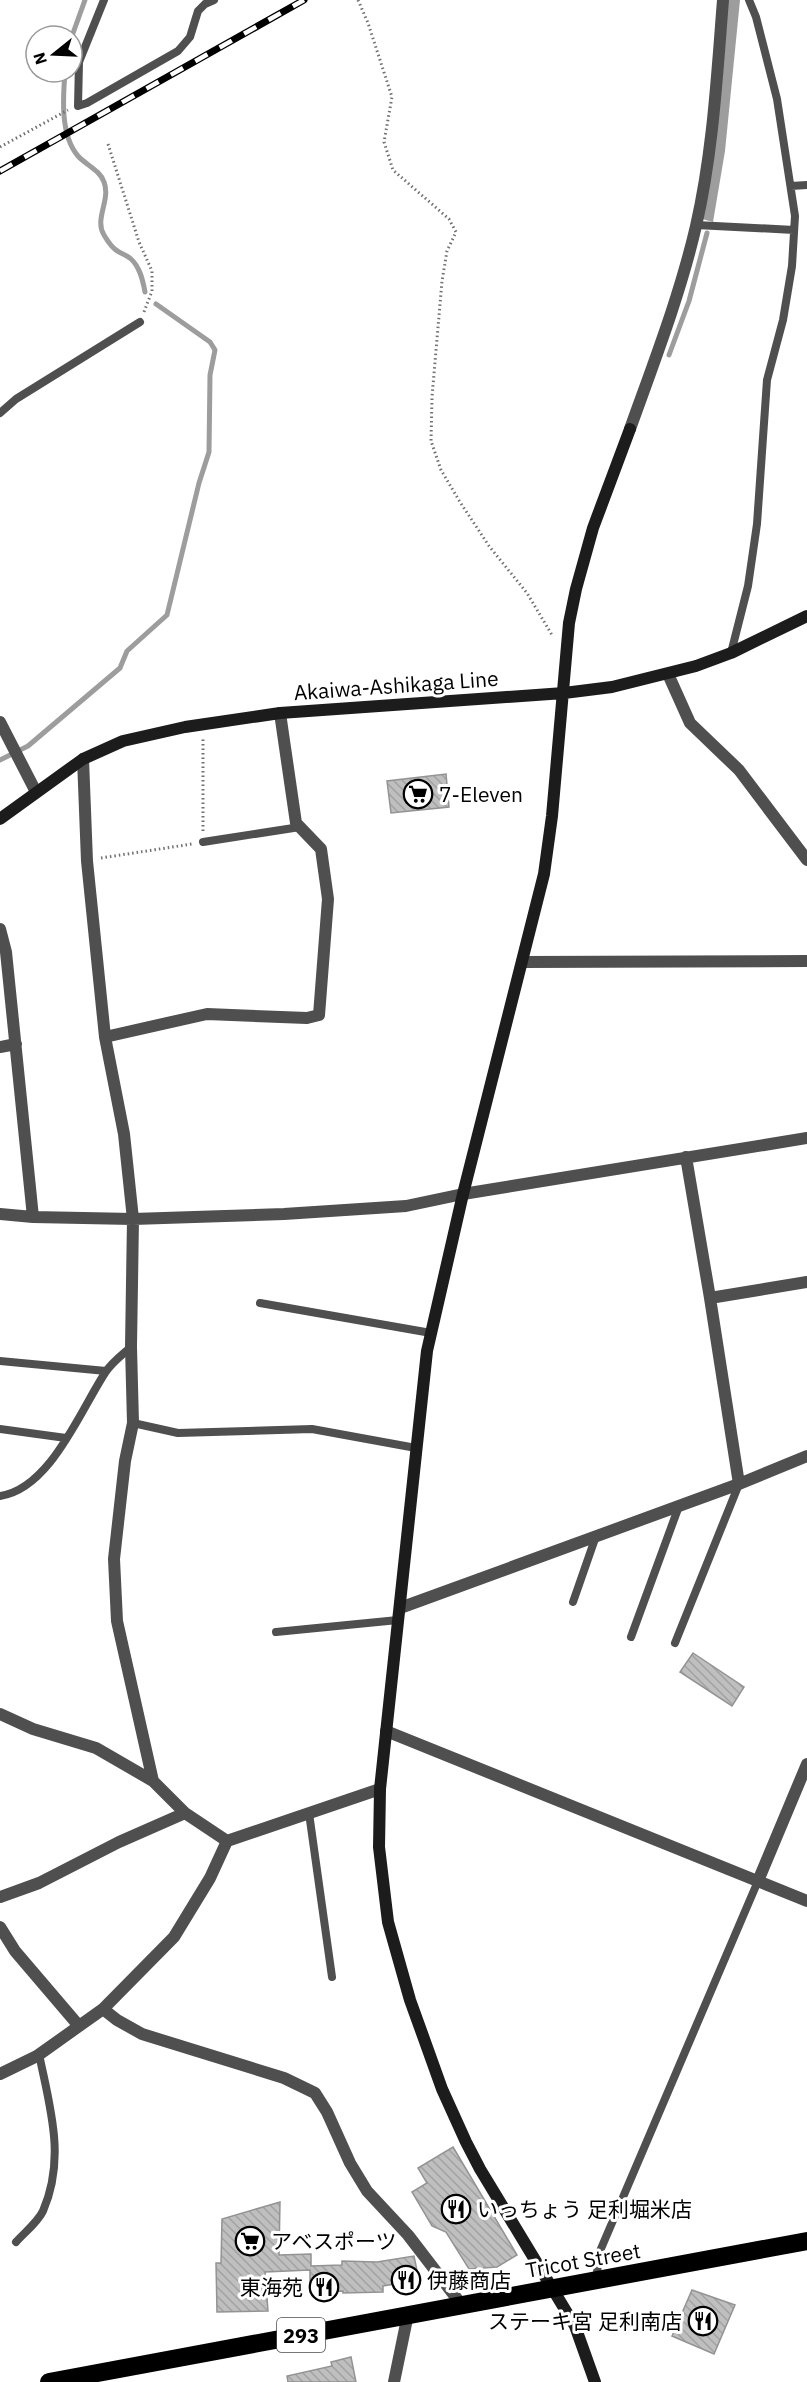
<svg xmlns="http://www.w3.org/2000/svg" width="807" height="2382" viewBox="0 0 807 2382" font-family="'IBM Plex Sans','Noto Sans JP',sans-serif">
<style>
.water{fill:#9d9d9d}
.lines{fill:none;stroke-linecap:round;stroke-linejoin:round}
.stream{stroke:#9d9d9d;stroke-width:5}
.building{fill:url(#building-back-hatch);stroke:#939393;stroke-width:1.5}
.path{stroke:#717171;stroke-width:3;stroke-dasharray:1.5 3;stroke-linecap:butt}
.lane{stroke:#4f4f4f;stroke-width:8}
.street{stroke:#4f4f4f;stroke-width:12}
.secondary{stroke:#1c1c1c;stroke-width:12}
.highway{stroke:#000;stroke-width:18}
.rail-casing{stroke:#000;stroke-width:7}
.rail{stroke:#fff;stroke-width:4.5;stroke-dasharray:14;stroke-linecap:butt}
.labels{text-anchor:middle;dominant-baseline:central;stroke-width:6;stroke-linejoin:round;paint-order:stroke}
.shield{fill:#fff;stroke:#4c4c4c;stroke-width:1.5}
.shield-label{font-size:20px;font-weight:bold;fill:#000}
.street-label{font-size:21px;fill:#000;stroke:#fff}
.poi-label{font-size:21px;fill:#000;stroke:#fff;text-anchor:start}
</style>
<defs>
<pattern id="building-back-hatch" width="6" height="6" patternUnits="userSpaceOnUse" patternTransform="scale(1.5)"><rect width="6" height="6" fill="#bfbfbf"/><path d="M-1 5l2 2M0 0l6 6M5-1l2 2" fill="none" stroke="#a2a2a2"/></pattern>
</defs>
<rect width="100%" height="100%" fill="#fff"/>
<path class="water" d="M726 0H740L725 151 713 222 702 219Z"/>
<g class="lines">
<path class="stream" d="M72 36 85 0
M65 72C63 97 60 135 78 156 86 165 100 170 104 182 111 200 94 219 104 235 108 242 113 249 119 252 123 254 128 256 131 259 140 267 143 281 145 292
M669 355 689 301 707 233
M0 760 28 746 120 668 127 651 167 615 199 483 209 452 210 375 215 350 210 342 156 304"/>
</g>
<path class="building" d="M446 774 449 807 391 813 387 781Z
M693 1653 744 1687 732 1706 680 1672Z
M453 2147 517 2255 497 2267 469 2269 446 2232 432 2226 412 2192 427 2183 418 2168Z
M280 2202 279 2255 311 2254V2266L342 2265V2261L377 2262 414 2256 419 2280 383 2286V2292L343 2293V2291L310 2292V2270L265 2272 268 2311 217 2312 216 2263H221L222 2219Z
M692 2290 735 2305 714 2354 672 2336Z
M351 2357 356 2382H288L287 2376 332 2366 331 2362Z"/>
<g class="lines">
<path class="path" d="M358 0 368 23 392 97 384 142 393 170 449 219 456 232 447 251 442 281 432 397 431 441 441 470 460 502 489 546 527 593 552 635
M108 144 139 242 152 271V291L144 312
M0 147 68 110
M203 831V739
M101 858 192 844"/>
<path class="lane" d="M104 0 79 62 78 106 87 103 178 51 190 37 198 11 205 4 214 0
M791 186 807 185
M696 225 794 230
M0 413 16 399 140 322
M731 653 748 586 757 524 767 380 783 320 792 266 795 216 777 99 756 17 749 0
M203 842 300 827
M260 1303 431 1333
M0 1361 106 1371
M133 1423 178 1433 312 1429 416 1448
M0 1429 66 1438
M0 1496C50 1489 80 1411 105 1373 111 1363 122 1355 131 1347
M573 1602 596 1536
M276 1632 398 1620
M631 1637 679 1506
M675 1643 739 1484
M309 1813 332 1977
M16 2242C24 2233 38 2222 43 2211 66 2158 50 2108 39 2054
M596 2279 600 2251 758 1881"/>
<path class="street" d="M630 429C654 362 680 295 696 226 713 152 717 75 723 0
M668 674 690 723 739 770 807 860
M0 722 36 792
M83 759 87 861 105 1037 124 1134 133 1219 131 1347 133 1423 125 1461 114 1559 117 1621 153 1781
M0 929 6 952 33 1217
M522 962 807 961
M105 1037 207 1014 307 1018 319 1015 328 899 321 849 296 823 280 713
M0 1047 16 1044
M686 1157 710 1298
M0 1214 33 1217 133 1219 284 1214 406 1206 463 1194 807 1138
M739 1484 710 1298 807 1282
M400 1608 739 1484 807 1456
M0 1714 33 1729 96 1748 153 1781 185 1813 227 1841 380 1789
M386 1731 807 1901
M758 1881 807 1764
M0 1897 39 1883 119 1842 185 1813
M0 1927 15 1951 79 2026
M103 2009 117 2020 142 2034 284 2078 315 2093 327 2112 350 2163 367 2191 408 2235 461 2304
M0 2074 37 2056 103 2009 174 1937 210 1878 227 1841
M394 2382 408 2314"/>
<path class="secondary" d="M0 819 83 759 123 741 185 727 280 713 564 693 612 687 696 666 731 653 807 616
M595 2382 575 2326 480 2169 466 2142 442 2089 423 2036 410 2000 388 1922 379 1847 380 1789 427 1351 463 1194 544 874 552 816 569 623 576 589 593 528 630 429"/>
<path class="highway" d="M49 2382 807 2241"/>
<g class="rail-casing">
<path id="rail" d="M0 171 304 0"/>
</g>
<use href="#rail" class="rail"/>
</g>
<defs>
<g id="supermarket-ring" transform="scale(1.5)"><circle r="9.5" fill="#fff" stroke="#000" stroke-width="1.5"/><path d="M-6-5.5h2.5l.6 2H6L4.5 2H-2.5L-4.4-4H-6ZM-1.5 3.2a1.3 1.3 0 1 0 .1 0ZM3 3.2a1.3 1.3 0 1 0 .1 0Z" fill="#000"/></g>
<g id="restaurant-ring" transform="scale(1.5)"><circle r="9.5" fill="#fff" stroke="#000" stroke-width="1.5"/><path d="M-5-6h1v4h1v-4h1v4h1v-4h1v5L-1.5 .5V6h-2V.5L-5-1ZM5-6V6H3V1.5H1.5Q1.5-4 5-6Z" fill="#000"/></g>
</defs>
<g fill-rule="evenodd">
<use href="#supermarket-ring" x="418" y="794"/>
<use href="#restaurant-ring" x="456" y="2209"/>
<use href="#supermarket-ring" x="250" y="2241"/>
<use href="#restaurant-ring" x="406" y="2280"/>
<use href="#restaurant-ring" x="324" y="2287"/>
<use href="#restaurant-ring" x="703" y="2321"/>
</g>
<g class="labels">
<rect class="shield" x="277" y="2318" width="48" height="34" rx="4.5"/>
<g class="shield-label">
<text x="301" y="2335">293</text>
</g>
<g class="street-label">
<text transform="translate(396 685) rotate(-4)">Akaiwa-Ashikaga Line</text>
<text transform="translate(583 2260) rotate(-10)">Tricot Street</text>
</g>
<g class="poi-label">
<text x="439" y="794">7-Eleven</text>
<text x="477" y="2209">いっちょう 足利堀米店</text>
<text x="271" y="2241">アベスポーツ</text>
<text x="427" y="2280">伊藤商店</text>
<text x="303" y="2287" text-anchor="end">東海苑</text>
<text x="682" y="2321" text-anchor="end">ステーキ宮 足利南店</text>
</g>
</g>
<g transform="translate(54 54) rotate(252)"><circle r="28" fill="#ffffff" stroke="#999999" stroke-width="1.5"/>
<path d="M0-4.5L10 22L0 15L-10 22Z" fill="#000000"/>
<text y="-9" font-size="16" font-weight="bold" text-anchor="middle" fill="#000000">N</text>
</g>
</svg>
